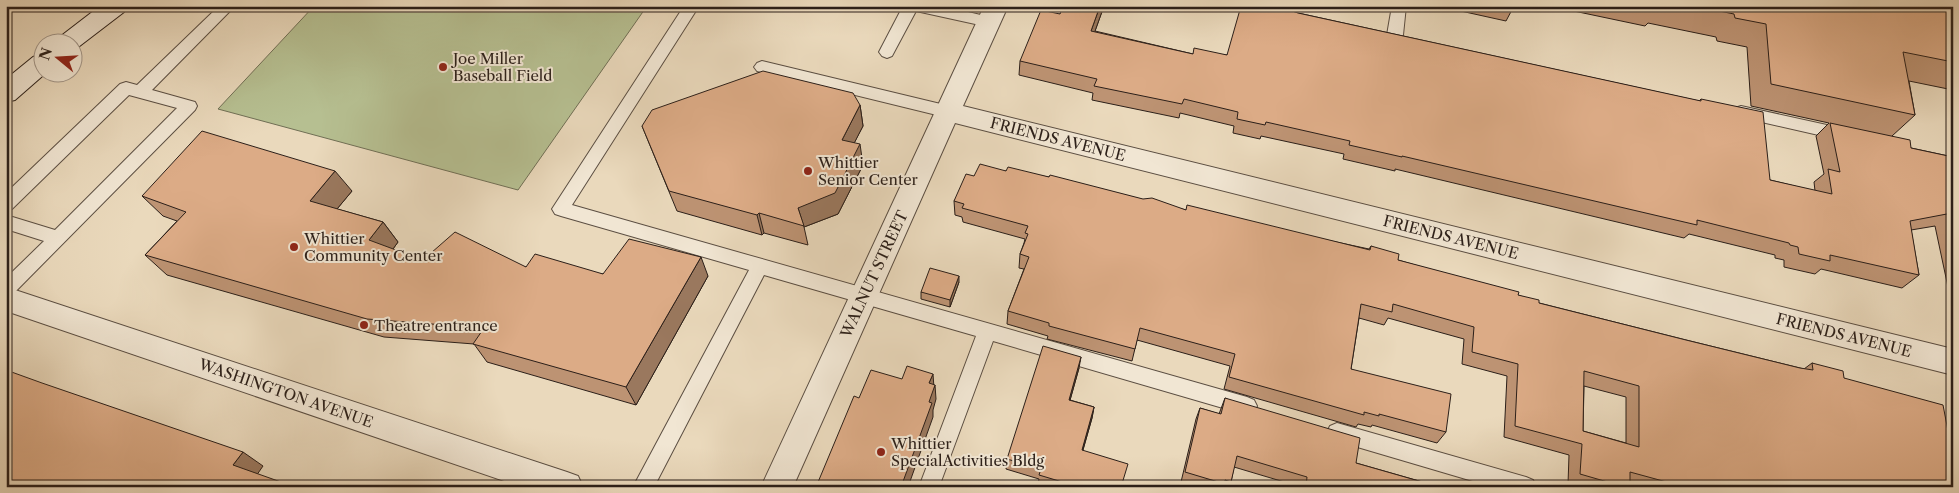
<svg xmlns="http://www.w3.org/2000/svg" width="1959" height="493" viewBox="0 0 1959 493" font-family="'Libre Caslon Text',serif">
<style>
.green{fill:#b6bf91;stroke:#706f55}
.lines{fill:none;stroke-linecap:round;stroke-linejoin:round}
.service-casing{stroke:#5b4e42;stroke-width:2}
.minor-casing{stroke:#5b4e42;stroke-width:2}
.secondary-casing{stroke:#2b1f19;stroke-width:2}
.service{fill:#f1e6d3;fill-rule:evenodd}
.minor{fill:#f1e6d3;fill-rule:evenodd}
.secondary{fill:#f1e6d3;fill-rule:evenodd}
.wall{fill:#bd9373;stroke:#2b1f19;fill-rule:evenodd}
.shaded-wall{fill:#9a785e;stroke:#2b1f19}
.building{fill:#dcab86;stroke:#2b1f19;fill-rule:evenodd}
.poi-dot{fill:#8f2418;stroke:#f1e6d3;stroke-width:2}
.labels{text-anchor:middle;dominant-baseline:central;stroke-width:4;stroke-linejoin:round;paint-order:stroke}
.poi-label{font-size:15px;fill:#2b1f19;stroke:#f1e6d3;text-anchor:start}
.street-label{font-size:15px;fill:#2b1f19;stroke:#f1e6d3}
</style>
<rect width="100%" height="100%" fill="#ead9bc"/>
<filter id="stains"><feTurbulence type="fractalNoise" baseFrequency=".004" numOctaves="4"/><feColorMatrix values="0 0 0 0 .2 0 0 0 0 .09 0 0 0 0 .02 0 0 0 .5 -.17"/></filter>
<radialGradient id="worn" r=".72"><stop offset=".6" stop-color="#630" stop-opacity="0"/><stop offset="1" stop-color="#630" stop-opacity=".3"/></radialGradient>
<path class="green" d="M314 6H647L518 190 218 109Z"/>
<g class="lines">
<g class="service-casing">
<path id="service" d="M219 6H235L152 90 195 102 197 106 195 110 12 295 6 298V278L44 241 6 229V215L55 230 177 108 129 95 12 209 6 211V193L120 84 126 82 137 85Z
M684 6H699L572 205 1247 397 1254 400 1257 406 1254 412 1247 415 993 341 939 487H919L976 336 764 275 654 487H633L749 270 561 216 555 214 552 209Z
M903 6H943L989 17 994 18 997 22 994 26 989 27 916 11 892 56 887 58 882 56 879 52Z
M1392 6H1406L1403 35 1400 39 1395 40 1390 39 1387 35Z
M762 61 949 106 955 108 957 112 955 116 949 118 757 71 754 67 757 63Z
M1741 106 1845 129 1851 131 1853 135 1851 139 1845 141 1735 116 1733 112 1735 108Z
M1337 423 1526 477 1533 480 1536 487H1493L1337 441 1330 438 1327 432 1330 426Z"/>
</g>
<g class="minor-casing">
<path id="minor" d="M984 6H1008L963 106 1953 349V375L955 123 793 487H761Z
M6 287 567 472 578 476 583 487H522L6 311Z"/>
</g>
<g class="secondary-casing">
<path id="secondary" d="M100 6H128L124 12 77 48 72 50V42H57L61 36Z
M42 54V72H47L15 100 6 102V79L33 57Z"/>
</g>
<use href="#service" class="service"/>
<use href="#minor" class="minor"/>
<use href="#secondary" class="secondary"/>
</g>
<path class="wall" d="M1063 6H1104L1095 31 1193 54 1227 55 1292 11 1298 13 1699 101 1701 99 1770 180 1815 191 1814 182 1824 174 1816 136 1829 123 1751 106 1747 47 1717 41 1716 37 1648 23 1645 26 1550 6H1953V90L1909 81 1915 115 1892 136 1911 148 1953 157V306H1952L1935 226 1911 230 1919 275 1902 288 1821 269 1815 274 1784 267V260L1775 258V255L1689 234 1684 238 1395 169V171L1343 159 1344 154 1261 136 1260 139 1233 133 1234 126 1180 113 1179 118 1092 100 1093 93 1019 75 1020 61 1060 14Z
M1438 6H1514L1506 21Z
M860 105 863 126 854 143 863 165 838 214 804 227 808 245 764 233 762 235 677 211 642 126Z
M1006 171 1049 177 1186 210 1369 249 1371 246 1398 260 1518 295 1539 303 1686 340 1804 369 1812 363 1844 378 1953 487H1633L1630 486V487H1577L1568 484 1569 455 1504 437 1507 376 1462 364 1464 339 1388 318 1384 325 1359 318 1351 369 1446 432 1437 443 1372 425 1371 427 1358 424 1356 427 1224 389 1230 366 1137 340 1132 361 1047 339 1048 336 1007 324 1008 311 1024 269 1019 268 1020 254 1024 243 1025 239 963 222 962 217 955 215 954 201 974 176ZM1584 386 1626 397V443L1583 431Z
M352 191 337 209 383 222 398 242 393 249 423 260 526 267 603 274 708 276 636 405 487 362 474 344 384 337 167 275 145 255 177 221 163 216 142 196Z
M959 282 950 307 921 299V292Z
M1079 368 1070 400 1094 407 1092 418 1083 450 1121 487H1045L1038 485 1039 479 1006 469 1007 459Z
M1225 398 1356 463 1440 487H1301L1234 467 1231 482 1229 487H1196L1181 482 1196 419 1200 408 1219 414Z"/>
<path class="shaded-wall" d="M1100 6H1104L1090 45 1091 31Z
M860 105 863 126 845 161 842 140Z
M860 144 863 165 838 214 804 227 798 208Z
M335 171 352 191 327 221 310 201Z
M759 213 764 233 762 235 757 215Z
M383 222 398 242 385 260 369 240Z
M701 257 708 276 636 405 626 387Z
M959 276V282L950 307V300Z
M1081 357 1079 368 1067 411 1069 400Z
M933 374 934 388 935 385 936 399 933 410V417L908 487H901L929 383Z
M1094 407 1092 418 1080 460 1082 450Z
M243 452 263 466 254 479 233 465Z"/>
<path class="building" d="M1063 6H1100L1091 31 1193 54 1194 48 1227 55 1241 6H1293L1292 11 1298 13 1701 101V99L1763 112 1770 180 1832 194 1828 169 1840 172 1830 123 1910 140 1911 148 1953 157V216L1952 213 1910 221 1919 275 1830 255V261L1799 254 1798 247 1790 245 1789 243 1697 220V225L1402 156V157L1349 145 1350 141 1266 122 1265 125 1237 119 1238 112 1184 99 1182 104 1094 86 1097 79 1020 61 1041 10 1060 14Z
M1695 6H1953V62L1903 52 1915 115 1771 84 1766 24 1735 18 1734 14Z
M763 71 853 93 860 105 842 140 860 144 835 193 798 208 804 226 759 213 757 215 669 191 642 126 652 110Z
M202 131 335 171 310 201 383 222 369 240 423 260 455 232 526 267 535 254 603 274 629 239 701 257 626 387 473 344 484 328 367 319 145 255 186 212 142 196Z
M980 164 1006 171 1008 167 1049 177 1050 175 1143 199 1152 198 1186 210 1187 205 1370 250 1371 246 1399 254 1398 260 1519 292 1518 295 1539 300V303L1686 340 1800 368 1813 370 1812 363 1843 371 1844 378 1943 405 1953 457V487H1685L1630 472V487H1625L1580 474 1582 444 1515 426 1518 364 1472 352 1474 327 1393 304 1392 312 1361 304 1351 369 1451 394 1446 432 1379 414V416L1364 412V415L1229 377 1235 354 1140 328 1135 349 1049 326V323L1008 311 1029 257 1020 254 1028 234 1025 233 1028 226 962 208 964 204 954 201 966 174 974 176ZM1584 371 1639 386V447L1583 431Z
M930 268 959 276 950 300 921 292Z
M1043 346 1081 357 1069 400 1094 407 1082 450 1128 464 1121 487H1079L1039 475 1041 469 1007 459Z
M907 366 933 374 929 383 935 385 929 402 932 403 901 487H816L854 396 859 398 871 370 902 379Z
M6 370 42 383 243 452 233 465 295 487H6Z
M1225 398 1360 438 1356 463 1440 487H1306L1307 477 1237 456 1231 482 1225 480V484L1185 472 1200 408 1221 414Z"/>
<g class="poi-dot">
<circle cx="443" cy="67" r="5"/>
<circle cx="808" cy="171" r="5"/>
<circle cx="294" cy="247" r="5"/>
<circle cx="364" cy="325" r="5"/>
<circle cx="881" cy="452" r="5"/>
</g>
<g class="labels">
<g class="poi-label">
<text x="453" y="58">Joe Miller<tspan x="453" dy="17">Baseball Field</tspan></text>
<text x="818" y="162">Whittier<tspan x="818" dy="17">Senior Center</tspan></text>
<text x="304" y="238">Whittier<tspan x="304" dy="17">Community Center</tspan></text>
<text x="374" y="325">Theatre entrance</text>
<text x="891" y="443">Whittier<tspan x="891" dy="17">SpecialActivities Bldg</tspan></text>
</g>
<g class="street-label">
<text transform="translate(1058 139) rotate(14)">FRIENDS AVENUE</text>
<text transform="translate(1451 237) rotate(14)">FRIENDS AVENUE</text>
<text transform="translate(874 274) rotate(-65)">WALNUT STREET</text>
<text transform="translate(1844 335) rotate(14)">FRIENDS AVENUE</text>
<text transform="translate(286 393) rotate(19)">WASHINGTON AVENUE</text>
</g>
</g>
<rect width="1959" height="493" fill="none" stroke="#ead9bc" stroke-width="25"/>
<rect x="8" y="8" width="1944" height="478" fill="none" stroke="#2b1f19" stroke-width="2.5"/>
<rect x="12" y="12" width="1934" height="468" fill="none" stroke="#2b1f19"/>
<g transform="translate(58 58) rotate(288)"><circle r="24" fill="#f1e6d3" stroke="#a29689"/>
<path d="M0-4L9 19L0 12L-9 19Z" fill="#8f2418"/>
<text y="-8" font-size="14" font-weight="bold" text-anchor="middle" fill="#2b1f19">N</text>
</g>
<rect width="100%" height="100%" filter="url(#stains)"/>
<rect width="100%" height="100%" fill="url(#worn)"/>
</svg>
